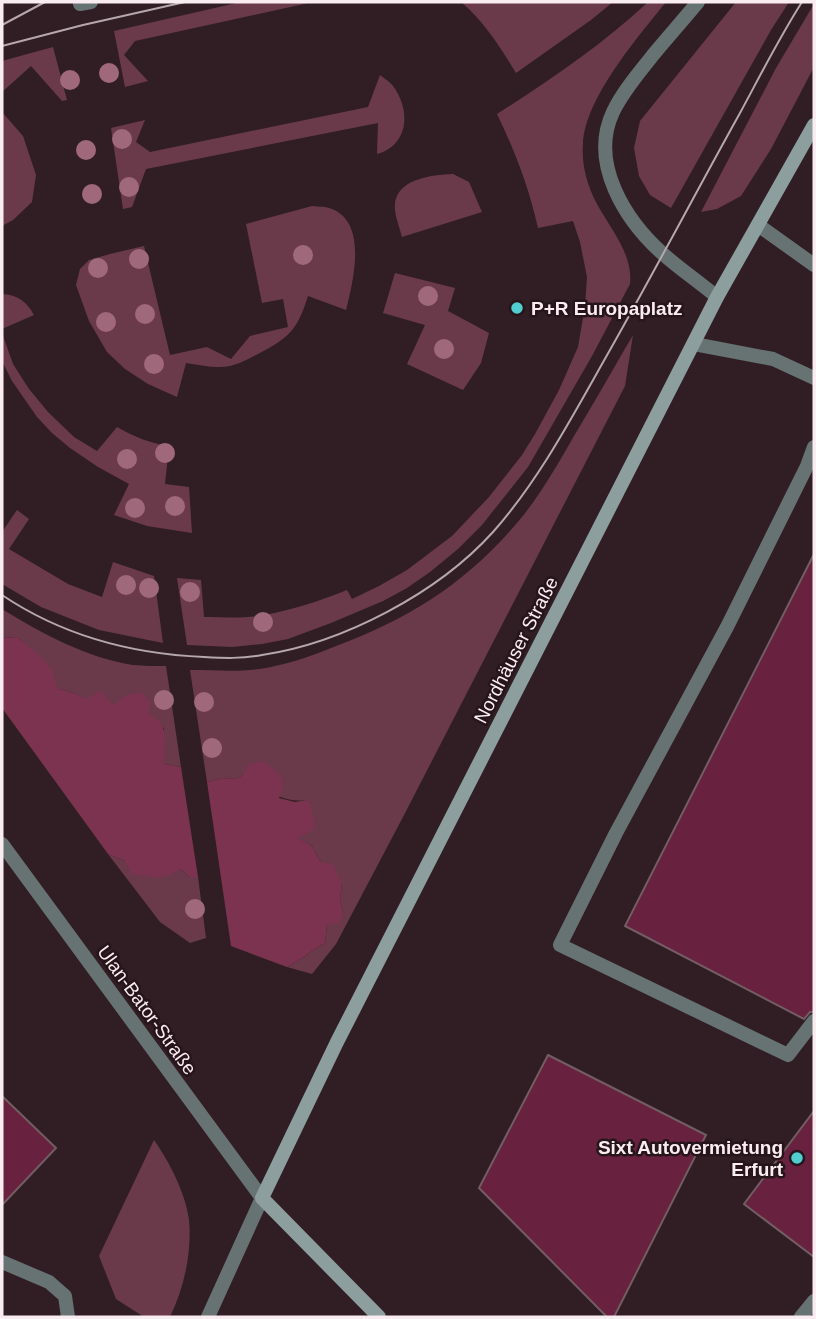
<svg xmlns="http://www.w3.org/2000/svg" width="816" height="1319" viewBox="0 0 816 1319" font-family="Arial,sans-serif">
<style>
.green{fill:#6a3a4b}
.forest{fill:#7b334f}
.building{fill:#68213f;stroke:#725d63;stroke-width:2}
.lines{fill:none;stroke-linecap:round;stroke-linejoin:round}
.service{stroke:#677272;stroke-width:14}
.pedestrian{stroke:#677272;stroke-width:14}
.minor{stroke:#677272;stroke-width:14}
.tertiary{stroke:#677272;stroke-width:14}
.secondary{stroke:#8c9e9e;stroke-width:14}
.tram{stroke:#b5a7ab;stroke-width:2}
.tree{fill:#a0687b}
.poi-dot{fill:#52cdcf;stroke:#26151b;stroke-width:2.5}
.labels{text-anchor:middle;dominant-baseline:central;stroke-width:5;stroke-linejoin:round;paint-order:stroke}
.poi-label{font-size:19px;font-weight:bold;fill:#faedf1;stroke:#26151b;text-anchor:start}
.street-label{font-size:19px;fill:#faedf1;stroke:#26151b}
</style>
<rect width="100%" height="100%" fill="#301e24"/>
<path class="green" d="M241 2H313L135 41 124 55 148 81 125 87 114 31Z
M461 2H613L591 20 516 73C500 47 484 21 461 2Z
M648 2H666C638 37 585 98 583 144 581 168 589 191 601 211 614 233 633 257 630 284L592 356 528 467 482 525 458 549 430 572 407 588 383 601 331 623 288 639 262 644 232 647 187 645 177 578 201 580 204 617C223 617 244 619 264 615 292 610 320 601 347 590L352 599 379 586 407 570 452 536 489 497 522 455 535 434 559 390 578 347 585 306 587 277 580 242 573 221 538 228C529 188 515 151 497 114 550 80 602 45 648 2Z
M736 2H789L771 30 671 208 650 195 639 176 634 148 640 121Z
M814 4V67L771 149 741 196 717 209 701 212 776 68Z
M53 47 67 100 62 101 31 66 2 92V61Z
M380 75C384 78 390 82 393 86 411 110 409 145 377 154L378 123 146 169 132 207 123 209 111 128 145 120 136 142 150 152 368 107Z
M2 112 23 136 36 175 32 202 13 220 2 226Z
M453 174 469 182 482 212 402 237C400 229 396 219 395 210 392 179 431 175 453 174Z
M312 206C318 207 324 206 329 208 369 220 353 282 346 310L308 296C297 331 289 338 256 355 248 359 239 364 230 366 216 369 200 365 186 363L177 397 148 384 125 369 107 352 89 321 76 285 80 269 89 260 110 254 144 246 170 355 207 347 231 359 250 336 288 327 283 299 262 303 246 224Z
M395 273 455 288 448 311 489 333 481 363 463 390 407 364 425 325 383 313Z
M2 294C18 295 26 301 34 315L2 329Z
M2 333 13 364 29 389 48 412 74 437 97 451 117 427C134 437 150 443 169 446L165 484 189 487 192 533 147 526 114 515 129 484 98 467 70 448 52 433 37 417 12 381 2 361Z
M633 335 625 386 403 817 336 944 312 974 287 967C301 960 312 950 325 943L327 925 343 914 340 898 342 884 321 862 311 845 296 838 306 800C282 804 263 787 243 775L236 779 222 778 207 782 190 670C219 670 248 673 275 666 296 662 316 654 336 646 413 617 469 581 522 517 542 492 558 464 574 436 594 403 613 369 633 335Z
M17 510 29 519 9 549 68 584 102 597 113 562 154 576 163 643 99 630 41 607 2 584V532Z
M2 609C41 633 87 658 133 665 144 666 155 666 166 666L181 767 164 764V728L113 705 86 700 74 693 57 689C51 671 31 649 17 637L2 638Z
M108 854 125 861 180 869 190 877H198L206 938 190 943 160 922Z
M154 1140C169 1161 186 1194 189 1220 192 1253 184 1288 170 1317H144L116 1299 99 1256Z"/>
<path class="forest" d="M17 637 42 658 52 670 58 689 74 693 86 699 101 691 113 705 126 695 142 693 150 702 149 714C171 724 164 743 164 764L181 767 198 877H190L180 869C164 881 151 877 132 874L125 861 108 854 2 708V638Z
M262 761C278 772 289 777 279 798L295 802 306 800 311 805 315 827 308 833 297 838 311 845 321 862 332 864 342 884 340 898 343 914 339 923 327 925 325 943C312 950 301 960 287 967L231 946 207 782 222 778 236 779 243 775 249 764Z"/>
<path class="building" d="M814 554V1012H810L804 1019 625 926Z
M548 1055 706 1135 614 1317H607L479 1188Z
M2 1096 56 1148 2 1205Z
M814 1111V1257L744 1204Z"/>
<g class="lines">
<path class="service" d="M698 2C683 20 668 37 653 55 639 73 623 91 613 112 589 163 625 220 663 254 680 269 699 282 717 297
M694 344 773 359 814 378
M814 447 807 466 728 625 616 833 560 945 788 1055 814 1021
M801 1317 814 1301"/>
<path class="pedestrian" d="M80 4 91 2"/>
<path class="minor" d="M758 225 814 265
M2 1262 49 1282 65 1296 68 1317"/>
<path class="tertiary" d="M2 844 262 1198 208 1317"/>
<path class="secondary" d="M379 1317 262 1198 337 1042 717 297 814 125"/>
<path class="tram" d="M2 25 45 2
M2 46 83 25 185 2
M2 595C63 636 131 654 204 657 223 658 242 659 262 655 343 643 438 593 493 532 539 480 572 417 606 357 652 276 695 194 740 113 760 76 779 38 802 2"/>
</g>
<g class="tree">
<circle cx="109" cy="73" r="10"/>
<circle cx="70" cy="80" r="10"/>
<circle cx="122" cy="139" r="10"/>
<circle cx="86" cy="150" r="10"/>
<circle cx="129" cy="187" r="10"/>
<circle cx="92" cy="194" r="10"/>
<circle cx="303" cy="255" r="10"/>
<circle cx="139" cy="259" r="10"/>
<circle cx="98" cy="268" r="10"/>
<circle cx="428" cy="296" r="10"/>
<circle cx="145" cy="314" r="10"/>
<circle cx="106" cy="322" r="10"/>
<circle cx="444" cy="349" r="10"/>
<circle cx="154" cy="364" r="10"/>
<circle cx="165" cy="453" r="10"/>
<circle cx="127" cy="459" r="10"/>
<circle cx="175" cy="506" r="10"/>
<circle cx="135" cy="508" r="10"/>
<circle cx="126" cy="585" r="10"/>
<circle cx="149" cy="588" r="10"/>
<circle cx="190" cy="592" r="10"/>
<circle cx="263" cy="622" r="10"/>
<circle cx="164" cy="700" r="10"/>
<circle cx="204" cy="702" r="10"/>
<circle cx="212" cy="748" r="10"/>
<circle cx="195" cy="909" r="10"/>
</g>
<g class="poi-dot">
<circle cx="517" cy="308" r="7"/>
<circle cx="797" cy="1158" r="7"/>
</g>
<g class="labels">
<g class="poi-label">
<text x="531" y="308">P+R Europaplatz</text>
<text x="783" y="1147" text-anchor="end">Sixt Autovermietung<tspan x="783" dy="22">Erfurt</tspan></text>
</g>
<g class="street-label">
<text transform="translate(516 650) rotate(-63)">Nordhäuser Straße</text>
<text transform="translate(147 1010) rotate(54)">Ulan-Bator-Straße</text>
</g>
</g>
<rect width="816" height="1319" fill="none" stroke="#faedf1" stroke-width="7"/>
</svg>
